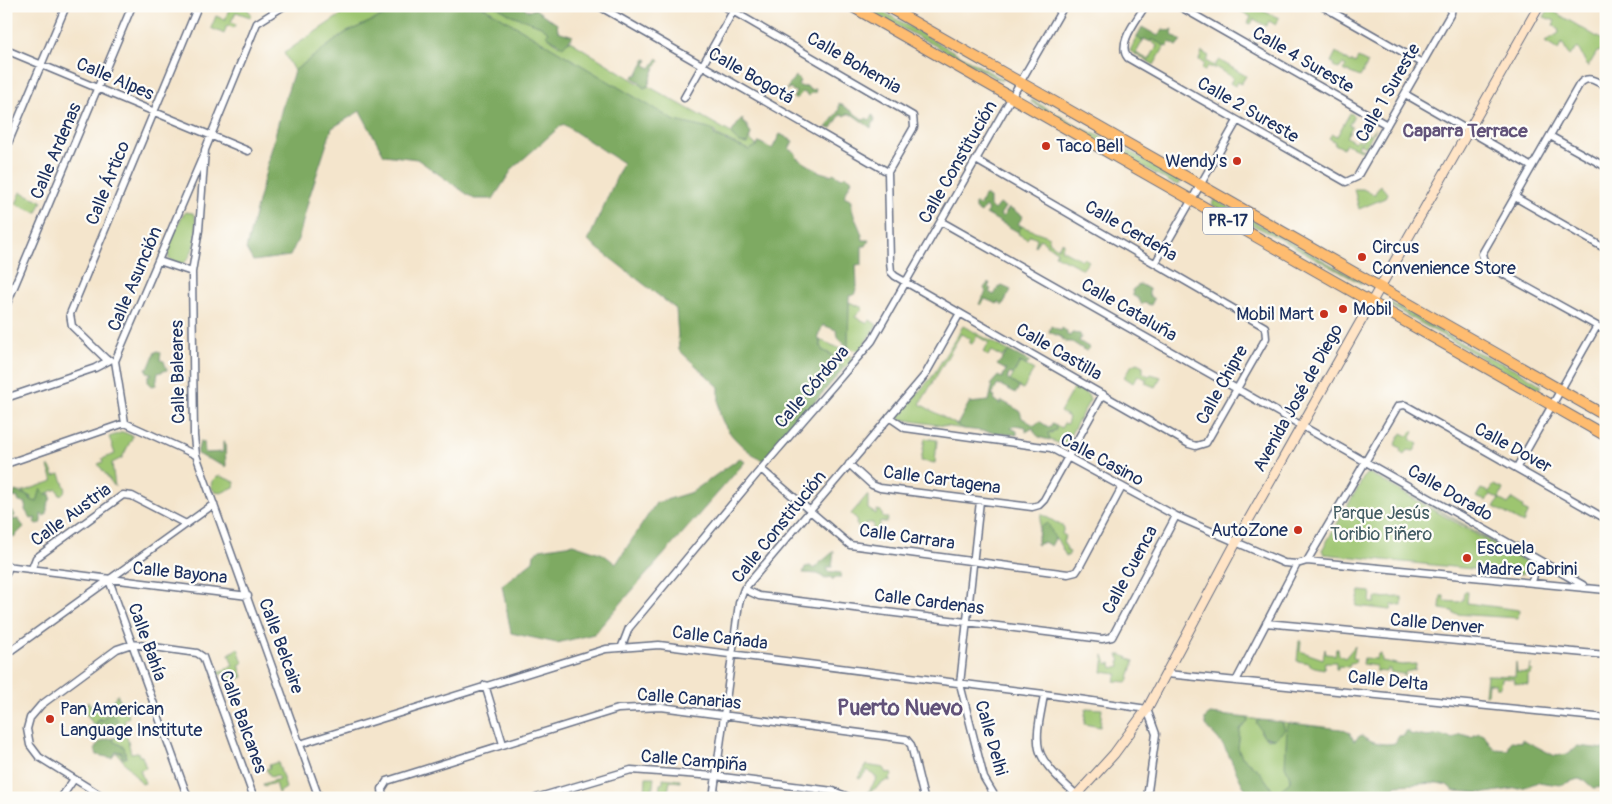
<svg xmlns="http://www.w3.org/2000/svg" width="1612" height="804" viewBox="0 0 1612 804" font-family="Pangolin,sans-serif">
<style>
.green{fill:#9dc570;stroke:#5c7a67}
.forest{fill:#7eaa62;stroke:#4c6c60}
.lines{fill:none;stroke-linecap:round;stroke-linejoin:round}
.minor-casing{stroke:#676f84;stroke-width:9}
.secondary-casing{stroke:#676f84;stroke-width:11}
.primary-casing{stroke:#676f84;stroke-width:12}
.minor{stroke:#fff;stroke-width:6}
.secondary{stroke:#ffe4c6;stroke-width:9}
.primary{stroke:#febc70;stroke-width:10}
.poi-dot{fill:#c8321e;stroke:#fdfcf7;stroke-width:2}
.labels{text-anchor:middle;dominant-baseline:central;stroke-width:4.5;stroke-linejoin:round;paint-order:stroke}
.shield{fill:#fdfcf7;stroke:#5f6c8c;stroke-width:1}
.shield-label{font-size:16px;font-weight:bold;fill:#1b2f5e}
.street-label{font-size:18px;fill:#1b2f5e;stroke:#fdfcf7}
.poi-label{font-size:18px;fill:#1b2f5e;stroke:#fdfcf7;text-anchor:start}
.park-label{font-size:18px;fill:#425c63;stroke:#fdfcf7}
.neighbourhood-label{font-size:19px;font-weight:bold;fill:#615279;stroke:#fdfcf7}
.district-label{font-size:22px;font-weight:bold;fill:#615279;stroke:#fdfcf7}
</style>
<rect width="100%" height="100%" fill="#fdfcf7"/>
<filter id="ink" filterUnits="userSpaceOnUse"><feTurbulence type="fractalNoise" baseFrequency=".02" numOctaves="2"/><feDisplacementMap in="SourceGraphic" scale="10" xChannelSelector="R" yChannelSelector="G"/><feConvolveMatrix kernelMatrix="1 2 1 2 8 2 1 2 1" color-interpolation-filters="sRGB"/></filter>
<filter id="wash" filterUnits="userSpaceOnUse"><feTurbulence type="fractalNoise" baseFrequency=".0096" numOctaves="4" result="noise"/><feDisplacementMap in="SourceGraphic" scale="20" xChannelSelector="R" yChannelSelector="G"/><feGaussianBlur stdDeviation="1.12" result="paint"/><feColorMatrix in="noise" values="0 0 0 0 0 0 0 0 0 0 0 0 0 0 0 0 0 1.4 0 .05"/><feComposite in="paint" operator="in"/></filter>
<g filter="url(#wash)">
<rect width="100%" height="100%" fill="#f4e5cc"/>
<path class="green" d="M230 6H245L252 15 250 17 236 12 231 22 236 24 234 28 227 25 224 34 211 28 216 16 225 20Z
M354 6H405L345 33 294 71 284 53Z
M482 6H496L509 14 541 26 549 32 546 35 559 46 570 41 646 88 648 86 733 134 748 140V138L757 146 749 150 715 135 716 133 713 130 675 121Z
M861 6H873L1002 79 1001 81C955 55 907 32 861 6Z
M1237 6 1247 9 1250 6 1256 10 1258 6 1261 8V10L1279 18 1276 25 1269 21 1266 26 1254 19 1251 24 1248 23 1251 17 1236 8Z
M1550 6H1554L1552 10 1558 14 1604 41 1603 44 1606 46 1603 51 1597 52 1588 67 1578 48 1569 56 1562 43 1558 50 1545 42 1559 33 1558 28 1553 25 1555 21 1544 17Z
M1137 36 1140 40 1144 39 1136 53 1149 60 1157 46 1151 41 1152 39 1165 46 1154 65 1130 51Z
M1202 52 1209 56 1206 61 1214 66 1219 60 1246 76 1241 84 1238 82 1235 86 1230 83 1233 78 1215 67 1214 69 1208 66 1205 71 1201 69 1204 64 1199 60Z
M1336 52 1350 63 1352 61 1355 63 1358 58 1368 63 1360 77 1343 70 1346 66 1343 64 1339 69 1333 66 1334 64 1331 62Z
M1032 100 1079 127 1116 143 1180 181 1178 185 1170 182 1031 102Z
M1350 113 1354 115 1349 125 1352 127 1346 137 1355 142 1358 139 1362 141 1366 133 1369 135 1375 128 1366 147 1360 143 1358 146 1364 150 1363 151 1346 144 1343 148 1334 144 1335 142 1329 138 1332 134 1337 136Z
M1380 185 1387 193 1385 198 1359 209 1354 189H1363L1374 195Z
M21 192 42 201 37 213 16 204Z
M1214 199 1362 282V284L1277 237 1212 205Z
M186 212 193 213C201 223 194 262 180 265L169 259 167 250 182 216Z
M1021 226 1048 236 1050 243 1058 248 1061 242 1064 243 1061 249 1082 260 1084 258 1089 261 1082 270C1078 265 1064 260 1055 255L1057 251 1046 245V243L1040 239 1035 246 1037 238 1030 235 1027 239 1018 234Z
M849 302 863 308 855 317 868 323 870 320 877 325 859 352 848 347Z
M1391 303 1477 352 1517 370 1541 385 1539 389 1531 386 1389 305Z
M963 326 1009 351 1002 357 991 351 988 356 983 352 989 343 977 336 972 344 969 343 971 339 961 334 920 404 964 429 899 419 898 415 932 377Z
M820 340 843 350 853 359 845 368 841 365 833 364V355L822 350Z
M1020 362 1034 370 1023 389 1010 381Z
M1137 363 1143 366V373L1149 376 1151 374 1161 377 1155 387 1145 383 1147 380 1138 375 1133 383 1124 377 1132 365Z
M1074 387 1088 395 1090 400 1067 441 1061 444 1050 440 1047 432 1052 433 1056 425 1061 428 1064 423 1067 424 1069 417 1060 412Z
M1412 431 1414 432 1410 439 1418 444 1414 451 1407 450 1404 455 1400 452 1401 448 1395 445 1402 433 1408 436Z
M123 432 133 436 122 458 112 463 115 487 98 464 103 462 102 459 115 454 109 437Z
M925 438 937 440 935 463 921 461Z
M48 467H50L54 476 60 474 66 490 60 496 57 489 45 494 41 492 37 502 32 501 31 497 21 492 53 481Z
M1371 471 1526 560 1525 561Z
M1369 473 1526 563 1527 571 1522 574 1324 554 1322 550 1365 475Z
M220 476 235 482 234 487 221 493 215 492C210 487 210 482 215 478Z
M1494 485 1503 489 1499 499 1508 504 1512 499 1523 506 1522 509 1528 512 1523 523 1494 507 1499 499 1490 494 1486 501 1476 497 1481 489 1489 492Z
M868 494V509L876 514 877 510 881 511 883 518H888L887 522H880L877 540 873 539V523H866L863 538 864 529 859 528 856 524 857 519 851 514Z
M1041 514 1064 527 1062 534 1066 536 1063 542 1067 548 1066 550 1070 552 1068 556H1066L1057 539 1054 538 1045 525 1040 527 1037 545Z
M1360 591 1371 592 1370 603H1375V598L1402 597V606L1392 605 1391 610 1356 606Z
M1464 592H1468L1467 603 1519 610 1518 618 1454 614 1453 611 1440 609 1441 596H1444V601L1459 602 1463 600Z
M1299 641H1301L1300 651 1323 659 1325 649 1326 654 1335 655 1336 649H1338L1339 655 1345 658 1355 646 1353 658 1356 659 1355 662 1350 663 1349 667 1338 666V669H1336V662H1325L1324 669 1310 666V663L1297 661Z
M238 648 243 663 239 665 243 677 232 681 229 671 219 675 218 672 233 666 229 654Z
M1378 654H1381L1382 661 1401 665 1416 664 1415 670 1405 672V677L1403 674 1390 672V669H1387L1386 672 1376 671V666L1363 664 1364 658 1377 659Z
M1104 655 1107 664 1111 663 1112 668 1120 666 1119 662 1121 661 1118 655H1122L1134 661 1128 682 1114 681 1117 674 1102 672Z
M1516 662 1517 672 1528 673 1531 664 1530 670 1533 671 1528 676V685L1515 683 1514 679 1502 678 1501 687H1496V684L1488 683 1487 695H1485L1487 675 1515 676Z
M117 694 121 705 125 704 129 717 124 720 126 726 110 731 113 724 107 711Z
M88 702 91 706 95 703 105 716 103 720 99 718 90 735 79 728 95 727 82 707Z
M1086 708 1102 709 1100 727 1084 724Z
M1248 718 1260 720 1261 733 1268 739 1272 738 1284 727 1282 722 1290 723 1287 725 1288 737 1286 745 1290 783 1280 790H1273L1259 771 1242 757 1238 748 1240 729 1248 722Z
M126 733 131 753 138 752 139 756H142L146 768 140 770 145 783 142 784 116 752 122 753V757L126 758 124 747 113 741 114 738Z
M278 762 286 788 278 793 275 783 264 786 263 784 279 779 277 775 271 777 266 769 270 768 269 765Z
M866 765 884 768 887 773 891 772 892 776 889 778 890 781 887 780 867 794 877 778 867 770 860 779 858 778Z
M646 777H654L652 796H659L660 784 663 783V778L680 780V782L670 781 667 797 671 798H639V795L645 793Z"/>
<path class="forest" d="M405 6H482L675 121 713 130 715 136 749 150 757 146 759 142 772 149 780 134 793 141 789 149 795 152 797 158 820 172 831 175 833 173 842 178 845 175 852 180 844 196 852 200C850 215 861 226 863 240H869L866 246H862V264L856 265 857 287 854 295 849 296 848 347 839 339 836 330 823 325 818 336 822 350 835 357 833 364H839L844 368 765 460H762C745 450 727 435 720 415 718 407 719 396 719 387L679 350 676 309 588 241 623 163 563 124 513 168 493 199H474L417 159 384 155 360 111 332 128 309 198 299 237 290 256 253 261 246 249 282 108 294 71 345 33Z
M496 6H521L529 11 535 9 557 24 558 31 573 36 563 47 546 35 549 32 541 26 509 14Z
M1142 27 1158 36 1163 29 1169 31 1173 29 1172 35 1181 41 1177 46 1170 42 1167 47 1152 39 1151 42 1144 39 1142 41 1137 36Z
M658 58 660 60 655 67 648 86 643 88 641 83 633 78 634 75H637L646 59 648 60 645 65 651 68Z
M795 76 800 81 798 85 803 87 807 86 810 90 816 89 815 93H812L809 96 803 92 796 99 793 98 796 92 790 89 786 90Z
M839 103 864 120 866 118 870 120 873 115 875 120 871 128 853 115 846 114 845 116 841 114 832 128H826L839 110Z
M741 119H743L742 122 746 124 751 134 747 144 740 143 732 136V132Z
M984 195 990 198V206L994 210 999 204 1005 207 1000 215 1003 217 1009 208 1023 216 1018 224 1022 226 1018 232 986 214 988 209 985 207 981 213 975 209V203L980 206Z
M988 283H990L988 288 991 289 989 292 994 295 1000 285 1011 290 1002 306 999 301 997 304 985 299 981 305 979 304 986 292 984 288Z
M1140 284 1149 289V296L1154 299 1151 305 1144 303 1142 305 1138 298 1133 296 1132 290Z
M1051 326 1061 331 1062 328 1068 332 1066 334 1070 336 1072 333 1080 334 1081 337 1079 341 1090 348 1086 351 1072 342H1065L1061 337 1049 332Z
M158 351 161 353 160 360 164 361 167 370 158 373 156 385 152 386 148 382V376L152 374 147 372 146 368 149 367 155 352Z
M1009 351 1030 362 1026 365 1020 362 1013 374H1009L1007 379 1019 387 1016 393 998 384 992 395 995 397 994 400 1000 404 1002 401 1020 411 1022 418C1027 420 1030 424 1035 425L1039 421 1050 428 1052 423 1056 425V430L1048 433 1050 440C1041 438 1036 438 1033 428L1026 432V427L1015 425 1011 428 1017 431V435L964 429 957 425 969 403 989 401 992 387 990 385 998 376 1002 378 1006 370 997 365Z
M200 441 204 442 205 453 223 452V442H225L226 467 197 454Z
M740 458 745 462 594 634 557 643 511 633 502 585 533 561 534 554 540 549 573 544 603 554 616 564 656 503 692 492Z
M41 488 45 494H50L51 498 47 506V514L44 516 41 514V523L36 524 34 522 36 518 31 519 25 510 26 503 19 502 17 497 13 498 15 491 29 496 31 500 37 502Z
M7 511H12L15 515 12 520 18 519 24 527 14 537 8 534 11 522 6 523Z
M1048 523 1055 539 1051 546 1044 542 1037 545 1040 527Z
M834 551 832 567H828L827 571 841 573 840 578H833V580L830 577 825 579 818 574 803 573 805 567 810 566 814 569C817 564 827 558 834 551Z
M109 711 118 720 110 726 107 735 97 729V719L103 720Z
M1210 714 1248 718V722L1240 729 1238 748 1242 757 1259 771 1273 790H1280L1290 782V777L1285 766 1287 725 1290 723 1341 729 1350 733 1354 741 1361 735C1371 742 1382 746 1395 743L1399 736 1405 735V731H1409L1410 734 1427 737 1440 735 1452 739 1461 734 1471 737 1479 733 1484 735 1494 749 1508 750 1511 741 1522 742V739L1555 756 1567 754 1578 746 1604 749 1606 751V787L1593 788 1584 780 1578 779 1560 785 1538 782 1525 787 1486 793 1454 791 1447 785 1437 783 1397 785 1390 791H1380L1374 796 1363 798H1252C1236 780 1233 756 1219 740 1213 732 1204 728 1205 718Z
M1260 720 1282 722 1285 730 1274 739 1264 736 1256 722Z
M114 738 113 741 124 747 126 758H122V752H116L112 758 97 755 95 749C98 740 106 739 114 738Z"/>
</g>
<g filter="url(#ink)">
<g class="lines">
<g class="minor-casing">
<path id="minor" d="M284 6 257 23 205 150 199 230 192 272 194 436 196 455 319 798
M599 6 888 172
M724 6 913 116 914 127 888 172 890 261 891 272 895 276 1189 444 1196 446 1206 443 1266 338 1265 327 976 160
M1145 6C1137 20 1116 44 1128 58L1346 182 1357 177 1451 13 1452 6
M1179 6 1387 125
M1322 6 1422 63
M6 50 248 151
M1606 87C1596 81 1587 74 1579 85L1482 254 1485 264 1606 331
M1405 94 1532 167
M684 98 736 6
M1550 136 1606 167
M6 148 66 6
M1515 197 1606 249
M942 222 1583 585
M159 261 192 272
M1156 262 1237 121
M6 306 132 6
M107 360 72 326 70 314 198 6
M6 398 95 368 110 360
M889 417 905 428 1051 448 1176 516 1284 563 1297 564 1307 561 1606 590
M125 423 115 361 203 156
M6 464 125 423 196 455
M849 464 872 485 880 488 1032 507 1039 505 1044 500 1103 394
M1517 467 1597 326
M761 469 850 545 1068 574 1076 572 1080 566 1122 487
M980 501 960 684 984 778 996 798
M1307 561 1398 406 1405 405 1606 519
M6 566 248 596
M32 568 36 558 123 495 132 496 186 524
M6 574 9 566
M109 580 188 798
M1532 582 1538 560
M744 589 759 596 1102 639 1112 637 1176 516
M1266 623 1606 655
M622 646 629 628 761 469 872 341 1064 6
M6 654 214 504
M1167 674 1606 718
M1236 681 1297 564
M485 685 503 744
M1044 694C1042 711 1035 732 1039 749 1043 766 1066 785 1079 797
M300 744 606 649 659 645 1044 694 1147 709 1156 734 1147 798
M61 798 74 779
M105 798 39 757 30 745 27 729 30 718 41 705 117 649 132 644 197 653 203 657 254 798
M383 798 382 789 387 781 618 709 661 707 906 739 911 745 924 798
M536 798 631 770 715 776 833 791 851 798
M713 798 739 603 744 589 925 375 960 313"/>
</g>
<g class="secondary-casing">
<path id="secondary" d="M1074 798 1114 754 1147 709 1240 535 1539 6"/>
</g>
<g class="primary-casing">
<path id="primary" d="M851 6 1606 436
M886 6 1606 416"/>
</g>
<use href="#minor" class="minor"/>
<use href="#secondary" class="secondary"/>
<use href="#primary" class="primary"/>
</g>
</g>
<g class="poi-dot">
<circle cx="1046" cy="146" r="5"/>
<circle cx="1237" cy="161" r="5"/>
<circle cx="1362" cy="257" r="5"/>
<circle cx="1343" cy="309" r="5"/>
<circle cx="1324" cy="314" r="5"/>
<circle cx="1298" cy="530" r="5"/>
<circle cx="1467" cy="558" r="5"/>
<circle cx="50" cy="719" r="5"/>
</g>
<g class="labels">
<rect class="shield" x="1203" y="207.5" width="50" height="27" rx="4"/>
<g class="shield-label">
<text x="1228" y="221">PR-17</text>
</g>
<g class="street-label">
<text transform="translate(1303 60) rotate(30)">Calle 4 Sureste</text>
<text transform="translate(854 63) rotate(30)">Calle Bohemia</text>
<text transform="translate(751 76) rotate(30)">Calle Bogotá</text>
<text transform="translate(115 79) rotate(23)">Calle Alpes</text>
<text transform="translate(1388 93) rotate(-60)">Calle 1 Sureste</text>
<text transform="translate(1248 110) rotate(30)">Calle 2 Sureste</text>
<text transform="translate(56 151) rotate(-67)">Calle Ardenas</text>
<text transform="translate(958 162) rotate(-60)">Calle Constitución</text>
<text transform="translate(108 183) rotate(-68)">Calle Ártico</text>
<text transform="translate(1131 231) rotate(30)">Calle Cerdeña</text>
<text transform="translate(135 279) rotate(-67)">Calle Asunción</text>
<text transform="translate(1129 310) rotate(30)">Calle Cataluña</text>
<text transform="translate(1059 352) rotate(30)">Calle Castilla</text>
<text transform="translate(178 372) rotate(-91)">Calle Baleares</text>
<text transform="translate(1222 385) rotate(-61)">Calle Chipre</text>
<text transform="translate(812 387) rotate(-49)">Calle Córdova</text>
<text transform="translate(1298 398) rotate(-61)">Avenida José de Diego</text>
<text transform="translate(1513 448) rotate(29)">Calle Dover</text>
<text transform="translate(1102 460) rotate(28)">Calle Casino</text>
<text transform="translate(942 480) rotate(8)">Calle Cartagena</text>
<text transform="translate(1450 493) rotate(30)">Calle Dorado</text>
<text transform="translate(71 515) rotate(-36)">Calle Austria</text>
<text transform="translate(779 527) rotate(-51)">Calle Constitución</text>
<text transform="translate(907 537) rotate(8)">Calle Carrara</text>
<text transform="translate(1130 570) rotate(-62)">Calle Cuenca</text>
<text transform="translate(180 573) rotate(6)">Calle Bayona</text>
<text transform="translate(929 602) rotate(7)">Calle Cardenas</text>
<text transform="translate(1437 624) rotate(5)">Calle Denver</text>
<text transform="translate(720 638) rotate(7)">Calle Cañada</text>
<text transform="translate(147 642) rotate(70)">Calle Bahía</text>
<text transform="translate(281 646) rotate(70)">Calle Belcaire</text>
<text transform="translate(1388 681) rotate(6)">Calle Delta</text>
<text transform="translate(689 699) rotate(5)">Calle Canarias</text>
<text transform="translate(243 722) rotate(70)">Calle Balcanes</text>
<text transform="translate(991 738) rotate(74)">Calle Delhi</text>
<text transform="translate(694 761) rotate(5)">Calle Campiña</text>
</g>
<g class="poi-label">
<text x="1056" y="146">Taco Bell</text>
<text x="1227" y="161" text-anchor="end">Wendy's</text>
<text x="1372" y="247">Circus<tspan x="1372" dy="21">Convenience Store</tspan></text>
<text x="1353" y="309">Mobil</text>
<text x="1314" y="314" text-anchor="end">Mobil Mart</text>
<text x="1288" y="530" text-anchor="end">AutoZone</text>
<text x="1477" y="548">Escuela<tspan x="1477" dy="21">Madre Cabrini</tspan></text>
<text x="60" y="709">Pan American<tspan x="60" dy="21">Language Institute</tspan></text>
</g>
<g class="park-label">
<text x="1381" y="513">Parque Jesús<tspan x="1381" dy="21">Toribio Piñero</tspan></text>
</g>
<g class="neighbourhood-label">
<text x="1465" y="131">Caparra Terrace</text>
</g>
<g class="district-label">
<text x="900" y="708">Puerto Nuevo</text>
</g>
</g>
<rect width="1612" height="804" fill="none" stroke="#fdfcf7" stroke-width="25"/>
</svg>
